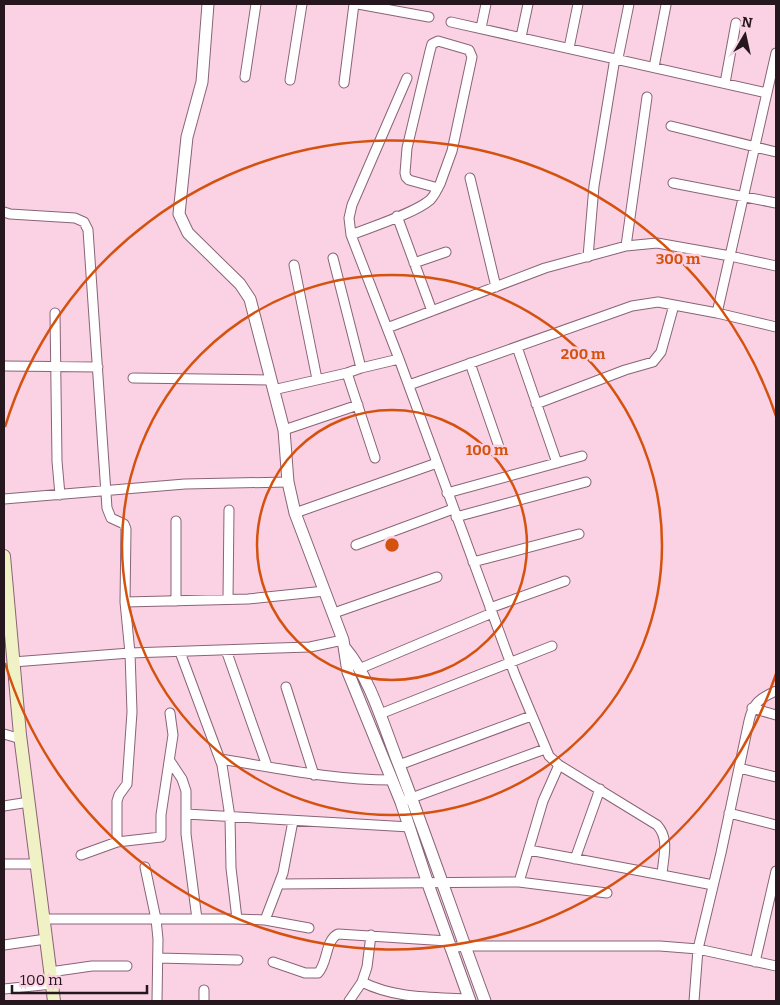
<svg xmlns="http://www.w3.org/2000/svg" width="780" height="1005" viewBox="0 0 780 1005" font-family="Bitter,serif">
<style>
.lines{fill:none;stroke-linecap:round;stroke-linejoin:round}
.minor-casing{stroke:#896476;stroke-width:11}
.tertiary-casing{stroke:#896476;stroke-width:13}
.secondary-casing{stroke:#896476;stroke-width:14}
.minor{stroke:#fff;stroke-width:9}
.tertiary{stroke:#fff;stroke-width:11}
.secondary{stroke:#f1f1c6;stroke-width:12}
.ring{fill:none;stroke:#d5520e;stroke-width:2.5}
.centre{fill:#d5520e;stroke:#fbd1e4;stroke-width:2.5}
.ring-label{font-size:15px;text-anchor:middle;font-weight:bold;fill:#d5520e;stroke:#fbd1e4;stroke-width:5;stroke-linejoin:round;paint-order:stroke}
</style>
<rect width="100%" height="100%" fill="#fbd1e4"/>
<g class="lines">
<g class="minor-casing">
<path id="minor" d="M358 4 429 17
M451 22 767 93
M481 28 486 4
M521 37 528 4
M569 48 578 4
M618 58 629 4
M654 67 666 5
M245 77 256 4
M407 78 352 205 349 218 351 235 399 359 515 675 549 756 559 765 657 825C670 839 663 857 662 875L713 885
M290 80 302 4
M344 83 354 4
M725 83 736 23
M671 126 776 152
M470 178 496 287
M673 183 776 203
M4 212 10 214 75 218 84 222 88 230 107 508 111 518 124 524 126 529 125 602 130 653 132 712 127 784 119 795 117 801V842
M397 216 432 311
M351 235C371 227 415 213 430 200 435 195 437 189 440 184L452 151 472 57 469 50 438 41 432 44 430 51 407 148 405 173 406 177 409 180 438 188
M626 246 647 97
M588 257 594 186 615 58
M333 258 361 368
M414 263 446 252
M294 265 317 379
M55 313 57 461 60 495
M717 313 776 53
M387 328 545 268 626 246 657 243 730 256 776 266
M517 347 557 463
M470 363 499 447
M4 366 98 367
M347 373 375 458
M133 378 270 380
M409 385 632 306 658 302 717 313 776 327
M273 390 347 373 361 368 399 359
M536 404 625 370 653 362 661 352 674 305
M284 430 358 405
M447 493 582 456
M4 499 185 484 288 482
M295 513 437 463
M456 517 586 482
M356 545 453 509
M473 562 579 534
M228 599 229 510
M176 601V521
M125 602 248 599 325 591
M490 608 565 581
M334 613 437 577
M226 650 267 766
M180 652 222 765 230 817 231 868 237 919
M13 662 130 653 310 647 343 640
M359 669 492 613
M286 687 314 775
M752 708 776 715
M380 714 552 646
M4 734 21 739
M220 759C277 768 334 780 392 780
M170 761 182 779 186 791V834L197 919
M399 765 531 716
M739 768 776 777
M406 800 545 749
M4 806 29 802
M729 813 776 825
M186 814 410 827
M529 850 662 875
M81 855 117 842 161 837V815L173 735 170 713
M575 859 600 789
M4 864H37
M145 867 156 919 158 939 157 1001
M519 882 543 801 559 765
M280 884 519 882 607 893
M44 919H237L265 920 309 928
M265 920 283 873 293 821
M4 945 46 939
M450 948 464 946H660L698 949 776 966
M158 958 238 960
M273 962 305 973H318C328 963 325 940 338 934L448 941
M755 962 776 871
M50 972 92 966H127
M362 982C396 999 432 997 469 999
M4 989 52 984
M204 990V1001
M349 1001 362 982 367 967 371 935
M694 1001 698 949 721 853 749 721C753 703 760 698 776 691"/>
</g>
<g class="tertiary-casing">
<path id="tertiary" d="M208 4 202 82 187 137 179 214 188 233 240 284 250 299 284 430 288 482 295 513 343 640 348 672 401 802 428 884 470 1001
M345 648C370 677 385 730 399 765 429 843 456 923 485 1001"/>
</g>
<g class="secondary-casing">
<path id="secondary" d="M4 556 20 735 54 1001"/>
</g>
<use href="#minor" class="minor"/>
<use href="#tertiary" class="tertiary"/>
<use href="#secondary" class="secondary"/>
</g>
<g class="ring">
<circle cx="392" cy="545" r="135"/>
<circle cx="392" cy="545" r="270"/>
<path d="M776 674A405 405 0 0 1 5 663M5 427A405 405 0 0 1 776 416"/>
</g>
<circle cx="392" cy="545" r="8" class="centre"/>
<g class="ring-label">
<text x="678" y="264">300 m</text>
<text x="583" y="359">200 m</text>
<text x="487" y="455">100 m</text>
</g>
<rect width="780" height="1005" fill="none" stroke="#26171e" stroke-width="10"/>
<g transform="translate(745 35) rotate(9)" stroke="#fbd1e4" stroke-width="4" paint-order="stroke">
<path d="M0-4L9 19L0 12L-9 19Z" fill="#26171e"/>
<text y="-8" font-size="14" font-weight="bold" text-anchor="middle" fill="#26171e">N</text>
</g>
<path d="M12 985v8h135v-8" fill="none" stroke="#26171e" stroke-width="2.5"/>
<text x="20" y="985" font-size="15" fill="#26171e" stroke="#fbd1e4" stroke-width="4" paint-order="stroke">100 m</text>
</svg>
